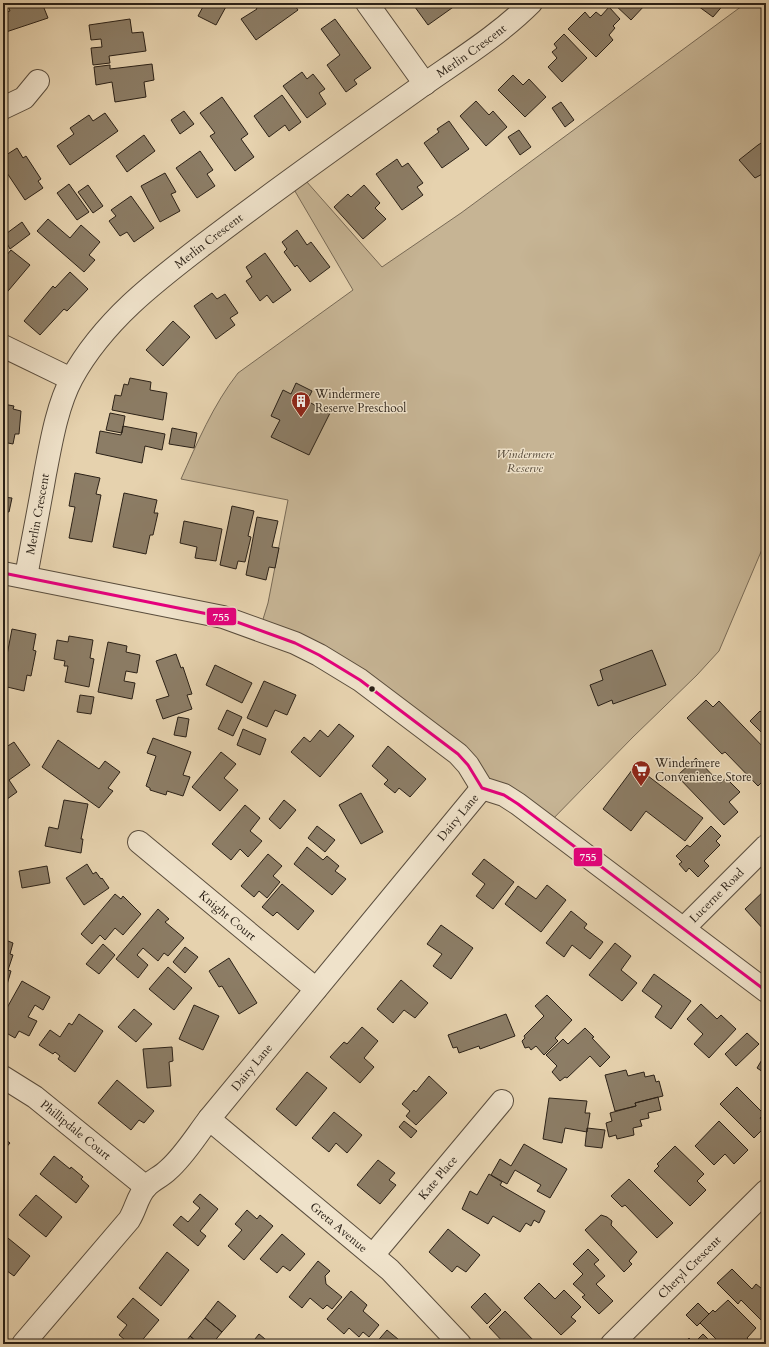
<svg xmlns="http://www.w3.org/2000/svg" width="769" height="1347" viewBox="0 0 769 1347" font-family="Cardo,serif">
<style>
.green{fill:#c6b494;stroke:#786a56}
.building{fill:#8c7d66;stroke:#2b2117}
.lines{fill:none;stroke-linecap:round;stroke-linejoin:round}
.minor-casing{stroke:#5a4d3d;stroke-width:24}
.minor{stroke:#efe2ca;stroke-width:22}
.bus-1-casing{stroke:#efe2ca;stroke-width:6}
.bus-1{stroke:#e5007d;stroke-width:3}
.bus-dot{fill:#2b2117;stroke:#efe2ca;stroke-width:1.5}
.labels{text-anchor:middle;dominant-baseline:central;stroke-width:3;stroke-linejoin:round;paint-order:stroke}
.street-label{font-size:12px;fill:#2b2117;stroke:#efe2ca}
.poi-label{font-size:12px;fill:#2b2117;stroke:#efe2ca;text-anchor:start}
.park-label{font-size:12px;font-style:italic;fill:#524636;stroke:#efe2ca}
.line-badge{stroke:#efe2ca;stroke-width:1.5}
.badge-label{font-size:11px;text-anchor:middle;font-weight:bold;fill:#fff}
</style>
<rect width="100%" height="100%" fill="#e6d2ae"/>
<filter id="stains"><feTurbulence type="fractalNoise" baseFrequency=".005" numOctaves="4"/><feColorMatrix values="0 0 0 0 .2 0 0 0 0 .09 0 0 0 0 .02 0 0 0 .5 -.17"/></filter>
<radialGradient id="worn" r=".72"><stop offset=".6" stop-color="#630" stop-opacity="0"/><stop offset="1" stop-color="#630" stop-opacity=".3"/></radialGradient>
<path class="green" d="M746 3H766V66L763 71 766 74V540L719 651 697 675 633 737 547 825 458 754 260 629 268 603 288 500 181 479C197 443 213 405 238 373L353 290 289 181 299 173 382 267 461 213Z"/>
<path class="building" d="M7 3H42L48 18 3 33V13L10 11Z
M205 3H228L216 25 198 16Z
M257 3H293L298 10 256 40 241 19 257 9 254 5Z
M412 3H459L428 25Z
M613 3H645L646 4 631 20Z
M701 3H725L713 17 698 6Z
M609 7 620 19 613 26 615 28 609 35 613 40 596 57 568 29 585 12 590 18 596 12 601 16Z
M130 19 132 33 143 32 146 51 109 56 110 63 93 65 91 48 102 47 101 39 91 40 89 25Z
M335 19 371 68 354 80 357 84 346 92 327 65 340 55 321 29Z
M564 34 587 58 562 82 548 67 557 58 552 52 557 48 554 44Z
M152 64 154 80 144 82 146 97 115 102 112 82 96 85 94 67 110 65V69Z
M302 72 307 79 313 74 325 89 319 93 326 104 307 118 283 86Z
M513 75 523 85 529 79 546 97 525 117 498 90Z
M282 95 301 122 289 131 285 125 269 137 254 116Z
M222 97 248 134 241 139 254 157 235 171 210 136 215 133 200 113Z
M476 101 489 115 493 111 507 127 486 146 460 116Z
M561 102 574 120 565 127 552 108Z
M184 111 194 124 180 134 171 120Z
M105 113 118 131 70 165 57 146 74 134 70 128 89 115 93 121Z
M449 121 469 149 442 168 424 143 439 132 437 129Z
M519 130 531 147 520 155 508 137Z
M144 135 155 151 127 172 116 156Z
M766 140V172L755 178 739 160 758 145Z
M17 148 23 158 26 156 41 179 38 181 43 188 25 200 3 167V157Z
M200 151 213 170 207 174 215 186 197 198 176 168Z
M397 159 402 167 408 163 423 183 417 187 423 195 402 210 376 174Z
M165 173 176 192 171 194 180 211 160 222 141 186Z
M69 184 89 212 77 220 57 193Z
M88 185 103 206 93 213 78 192Z
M364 185 380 203 375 208 386 219 363 239 334 207 348 194 351 197Z
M131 196 154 228 134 242 127 232 120 236 109 221 116 216 111 210Z
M48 219 70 238 81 225 100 242 89 255 95 260 84 272 37 231Z
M22 222 30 234 10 249 3 236Z
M297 230 307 245 311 242 330 267 310 282 297 265 295 267 284 252 287 249 282 242Z
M11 250 30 265 3 297V255L5 257Z
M265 253 291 290 273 303 267 295 260 301 246 281 252 277 246 267Z
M70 272 88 289 67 311 64 309 40 335 24 321 53 286 55 288Z
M212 293 217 299 225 294 238 313 230 318 235 325 216 339 194 306Z
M173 321 190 337 163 366 146 350Z
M130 378 151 382 150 390 167 393 163 420 112 410 115 395 121 396 124 384 128 385Z
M296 383 312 391 307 401 330 413 309 455 271 437 280 420 271 416 283 390 291 394Z
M3 404 14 406 13 409 21 411 19 434H15L13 444 3 442Z
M110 413 125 416 122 433 106 430Z
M123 426 165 434 162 450 145 446 142 463 96 453 100 431 121 435Z
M172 428 197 433 194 448 169 444Z
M75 473 100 478 96 494 101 495 92 542 69 538 75 507 69 506Z
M124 493 157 500 154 513H158L153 535H150L146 554 113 547Z
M3 497 12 498 9 512 3 511Z
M232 506 254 511 248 536 251 537 245 562 238 561 236 569 220 565Z
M257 517 278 521 272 547 279 548 275 568 269 567 266 580 246 575Z
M184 521 222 529 216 561 195 558 197 547 180 543Z
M12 629 36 634 33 650 36 651 31 676 27 675 24 691 3 686V676Z
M69 636 93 640 90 658 94 659 89 687 65 682 68 666H64L65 661 54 659 57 640 68 642Z
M108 642 127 646 126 652 140 655 137 673 126 671 124 681 135 683 132 699 98 692Z
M652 650 666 685 613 704 612 700 598 706 590 685 603 680 600 670Z
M176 654 181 668 183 667 192 694 187 695 192 709 163 719 156 700 169 696 156 661Z
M215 665 252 683 242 703 206 685Z
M264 681 296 695 287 715 275 710 267 727 247 718Z
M80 695 94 697 91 714 77 712Z
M706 700 713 707 719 701 766 750V778L758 786 725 752 722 754 687 718Z
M227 710 242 717 233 736 218 729Z
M760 711 766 717V737L750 721Z
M178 717 189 719 186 737 174 735Z
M339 724 354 736 320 777 291 752 304 737 310 742 320 730 328 737Z
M243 729 266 739 260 755 237 745Z
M153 738 191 752 183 775 190 777 183 796 167 791 166 795 150 790V788L146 786 156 756 147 753Z
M58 740 99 769 105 761 120 772 108 788 113 791 99 808 42 767Z
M14 742 30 765 9 780 17 792 3 802V749Z
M388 746 426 779 410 797 399 788 395 793 384 784 388 780 372 766Z
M221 752 236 764 224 778 238 790 220 811 192 787Z
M696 758 720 783 726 778 740 792 729 802 738 812 724 825 677 776Z
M635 766 703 818 685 841 646 811 631 831 603 809Z
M361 793 383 832 361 844 339 805Z
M64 800 88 804 81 839H83L81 853 45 846 49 827 58 829Z
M284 800 296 810 280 829 269 819Z
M245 805 260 818 250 831 262 841 248 857 240 849 231 860 212 844Z
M317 826 335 840 325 852 308 838Z
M711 826 721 836 716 841 720 845 704 861 709 866 698 877 689 868 686 872 679 864 682 862 676 856 687 845 690 847Z
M307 847 323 860 327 856 339 866 335 871 346 879 332 895 294 864Z
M268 854 282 866 273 876 280 882 267 898 259 891 254 897 241 886Z
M484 859 514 882 493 909 476 896 485 884 472 874Z
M87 864 93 874 96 872 101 879 102 878 109 888 84 905 66 878Z
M47 866 50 883 22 888 19 871Z
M282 884 314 911 298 930 277 912 273 916 262 907Z
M547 885 566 900 541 932 505 904 518 886 536 899Z
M766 889V930L765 931 745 909Z
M115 894 121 899 123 896 141 914 123 935 115 928 105 940 100 935 92 944 81 934Z
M158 909 169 919 165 922 184 938 168 956 164 953 158 961 143 948 137 955 148 965 138 978 116 959Z
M571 911 587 924 584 928 603 942 590 959 572 945 564 957 546 943Z
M441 925 473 948 451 979 433 966 442 954 427 944Z
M3 939 13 943 10 954 13 955 8 970 11 971 6 988 3 987Z
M615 943 631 956 621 970 637 983 622 1001 589 975Z
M103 944 115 955 99 974 86 964Z
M185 947 198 957 185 973 173 962Z
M229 958 257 1003 239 1014 222 986 219 987 209 971Z
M168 967 192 988 174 1010 149 989Z
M654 974 691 1001 671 1029 655 1017 662 1006 642 991Z
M401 980 428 1003 415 1018 404 1010 393 1023 377 1009Z
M22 981 50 997 43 1010 35 1005 28 1017 37 1021 29 1036 19 1031 15 1038 3 1031V1015Z
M547 995 572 1020 555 1038 558 1041 544 1055 536 1046 531 1050 529 1047 525 1048 522 1041 525 1038 524 1036 544 1016 535 1006Z
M701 1004 717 1019 721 1015 736 1029 709 1058 694 1044 703 1034 687 1019Z
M194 1005 219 1016 203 1050 179 1039Z
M134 1009 152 1024 136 1042 118 1027Z
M79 1014 103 1031 75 1072 58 1059 60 1056 55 1052 53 1054 39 1045 50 1030 60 1037 69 1023 72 1025Z
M506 1014 515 1036 480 1049 479 1046 459 1053 457 1047 453 1048 448 1035Z
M362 1027 378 1041 364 1058 374 1067 360 1083 330 1057 344 1042 347 1044Z
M585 1028 594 1037 592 1038 610 1057 600 1067 590 1056 567 1078 565 1077 560 1081 552 1072 557 1066 546 1055 563 1039 568 1044Z
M747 1033 759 1044 736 1066 725 1054Z
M172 1047 173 1061 169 1062 171 1086 147 1088 143 1049Z
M766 1053V1074L757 1068Z
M626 1070 628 1076 644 1072 645 1077 654 1075 656 1082 659 1081 663 1096 635 1103 636 1106 615 1111 605 1075Z
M307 1072 327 1088 296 1126 276 1109Z
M429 1076 447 1093 416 1125 406 1116 410 1111 402 1104 414 1090 416 1092Z
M117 1080 154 1111 144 1123 139 1120 131 1130 98 1103Z
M737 1087 764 1114 760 1118 766 1126 754 1138 720 1104Z
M658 1097 661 1110 648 1113 649 1118 640 1120 642 1126 633 1128 634 1135 617 1139 616 1135 609 1137 606 1123 612 1121 610 1113 636 1106 635 1103Z
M549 1098 587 1101 585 1113H590L587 1132 565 1128 562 1143 543 1139Z
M334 1112 362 1135 347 1153 336 1143 329 1152 312 1138Z
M404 1121 417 1131 411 1138 399 1127Z
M719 1121 748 1150 734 1164 725 1154 714 1165 695 1146Z
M587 1128 605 1130 602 1148 585 1146Z
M3 1138 10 1143 3 1151Z
M524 1144 567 1169 550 1198 537 1191 541 1185 515 1170 507 1184 491 1175 500 1159 511 1166Z
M675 1146 704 1174 697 1181 706 1190 690 1206 654 1171 659 1166 657 1164Z
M54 1156 70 1169 71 1167 83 1177 81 1179 89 1186 76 1203 40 1174Z
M378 1160 395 1173 389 1180 396 1185 380 1204 357 1185Z
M489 1174 502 1182 500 1185 545 1211 539 1223 534 1220 531 1226 526 1223 520 1232 493 1216 488 1224 462 1209 470 1191 477 1195Z
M629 1179 673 1223 657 1238 625 1205 622 1207 611 1196Z
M200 1194 218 1209 200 1231 206 1236 198 1246 173 1225 181 1216 188 1222 200 1208 193 1202Z
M36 1195 62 1217 46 1237 19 1215Z
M247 1210 257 1219 260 1215 273 1226 244 1260 228 1246 242 1230 235 1224Z
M601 1215 607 1217 612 1221 611 1225 637 1252 629 1261 632 1264 624 1272 585 1230Z
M448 1229 480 1255 466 1272 457 1266 452 1272 429 1252Z
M3 1234 30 1256 14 1276 3 1268Z
M282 1234 305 1254 290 1271 283 1266 277 1273 260 1259Z
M588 1249 599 1260 594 1264 605 1276 596 1284 613 1301 599 1314 582 1297 585 1295 573 1284 583 1274 573 1264Z
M167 1252 189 1270 161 1306 139 1288Z
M318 1261 330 1271 325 1276 326 1284 342 1297 332 1309 327 1305 323 1309 310 1298 302 1308 289 1297Z
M732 1269 752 1289 756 1284 761 1288 766 1283V1325L741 1300 738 1304 717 1283Z
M539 1283 555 1299 564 1290 581 1307 571 1317 576 1321 561 1335 524 1298Z
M351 1291 367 1305 363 1311 379 1325 369 1337 363 1332 359 1337 349 1328 344 1334 327 1319Z
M485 1293 501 1310 487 1324 471 1307Z
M133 1298 159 1320 139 1344H130L119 1335 127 1325 117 1317Z
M728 1300 756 1328 747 1338 753 1344H721L700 1323 713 1310 715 1312Z
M218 1301 236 1316 222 1332 205 1318Z
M698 1303 709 1314 697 1326 686 1315Z
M505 1311 537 1344H505L489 1327Z
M205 1318 222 1332 212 1344H199L190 1336Z
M387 1330 404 1344H375Z
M259 1334 271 1344H251Z
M703 1334 713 1344H683L689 1338 694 1343Z
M190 1336 199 1344H184Z"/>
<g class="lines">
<g class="minor-casing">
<g id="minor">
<path d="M367 3 425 84"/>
<path d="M3 108 24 98 38 81"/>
<path d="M3 346 71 379"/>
<path d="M3 573 223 617 295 643 319 655 360 680 458 754 468 765 482 788 504 795 518 804 766 991"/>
<path id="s1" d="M26 577C32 543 39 509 45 474 51 443 57 406 72 378 104 320 156 281 207 242 275 190 346 140 416 90 455 62 497 37 531 3"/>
<path id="s2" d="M139 842 316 989"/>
<path id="s3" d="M684 928 766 846"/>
<path id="s4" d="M3 1077 35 1097 146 1187"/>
<path id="s5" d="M209 1119 390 1270 460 1344"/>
<path id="s6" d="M373 1255 502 1101"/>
<path id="s7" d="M23 1344 129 1220C136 1209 137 1197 146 1187 152 1180 161 1177 168 1170 184 1156 196 1136 209 1119L482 788"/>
<path id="s8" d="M612 1344 766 1191"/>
</g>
</g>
<use href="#minor" class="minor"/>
<g class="bus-1-casing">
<path id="bus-1" d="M3 573 223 617 295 643 319 655 360 680 458 754 468 765 482 788 504 795 518 804 766 991"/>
</g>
<use href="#bus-1" class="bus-1"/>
</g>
<defs>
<g id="building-pin" transform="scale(1)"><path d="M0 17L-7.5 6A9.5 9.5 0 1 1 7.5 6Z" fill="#8f2418" stroke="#efe2ca"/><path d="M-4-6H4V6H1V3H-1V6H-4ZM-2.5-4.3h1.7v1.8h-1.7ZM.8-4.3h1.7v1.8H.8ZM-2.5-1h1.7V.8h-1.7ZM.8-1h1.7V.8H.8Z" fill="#fff"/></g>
<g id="supermarket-pin" transform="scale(1)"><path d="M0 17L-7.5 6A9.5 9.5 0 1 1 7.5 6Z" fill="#8f2418" stroke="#efe2ca"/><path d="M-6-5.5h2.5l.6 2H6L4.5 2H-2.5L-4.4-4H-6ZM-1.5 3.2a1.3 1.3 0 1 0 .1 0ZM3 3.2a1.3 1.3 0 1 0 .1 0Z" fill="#fff"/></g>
</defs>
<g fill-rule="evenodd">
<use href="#building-pin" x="301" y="401"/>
<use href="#supermarket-pin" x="641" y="770"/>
</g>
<circle class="bus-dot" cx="372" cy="689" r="3.5"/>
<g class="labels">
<g class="street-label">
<text stroke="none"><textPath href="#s1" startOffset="724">Merlin Crescent</textPath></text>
<text stroke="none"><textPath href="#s1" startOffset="400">Merlin Crescent</textPath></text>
<text stroke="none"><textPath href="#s1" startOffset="64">Merlin Crescent</textPath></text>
<text stroke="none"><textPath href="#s7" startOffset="685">Dairy Lane</textPath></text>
<text stroke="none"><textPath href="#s3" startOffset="46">Lucerne Road</textPath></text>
<text stroke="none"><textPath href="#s2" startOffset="115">Knight Court</textPath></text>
<text stroke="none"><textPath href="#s7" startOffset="361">Dairy Lane</textPath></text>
<text stroke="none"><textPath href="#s4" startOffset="90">Phillipdale Court</textPath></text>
<text stroke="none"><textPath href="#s6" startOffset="101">Kate Place</textPath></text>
<text stroke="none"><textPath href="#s5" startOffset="169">Greta Avenue</textPath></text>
<text stroke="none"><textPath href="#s8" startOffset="109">Cheryl Crescent</textPath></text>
</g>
<g class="poi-label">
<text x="315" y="394">Windermere<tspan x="315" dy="14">Reserve Preschool</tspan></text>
<text x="655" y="763">Windermere<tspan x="655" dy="14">Convenience Store</tspan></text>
</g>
<g class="park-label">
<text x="525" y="454">Windermere<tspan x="525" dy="14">Reserve</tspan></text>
</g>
</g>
<g class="line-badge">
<rect x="206" y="607" width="31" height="19" rx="4" fill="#e5007d"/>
<rect x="573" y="847" width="30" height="20" rx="4" fill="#e5007d"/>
</g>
<g class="badge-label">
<text x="221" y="621">755</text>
<text x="588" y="861">755</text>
</g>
<rect width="769" height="1347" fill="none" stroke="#e6d2ae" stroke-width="16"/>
<rect x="4" y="4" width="761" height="1339" fill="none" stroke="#2b2117" stroke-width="2"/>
<rect x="8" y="8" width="753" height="1331" fill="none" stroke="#2b2117"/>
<rect width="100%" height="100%" filter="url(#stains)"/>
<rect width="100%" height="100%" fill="url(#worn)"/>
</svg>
